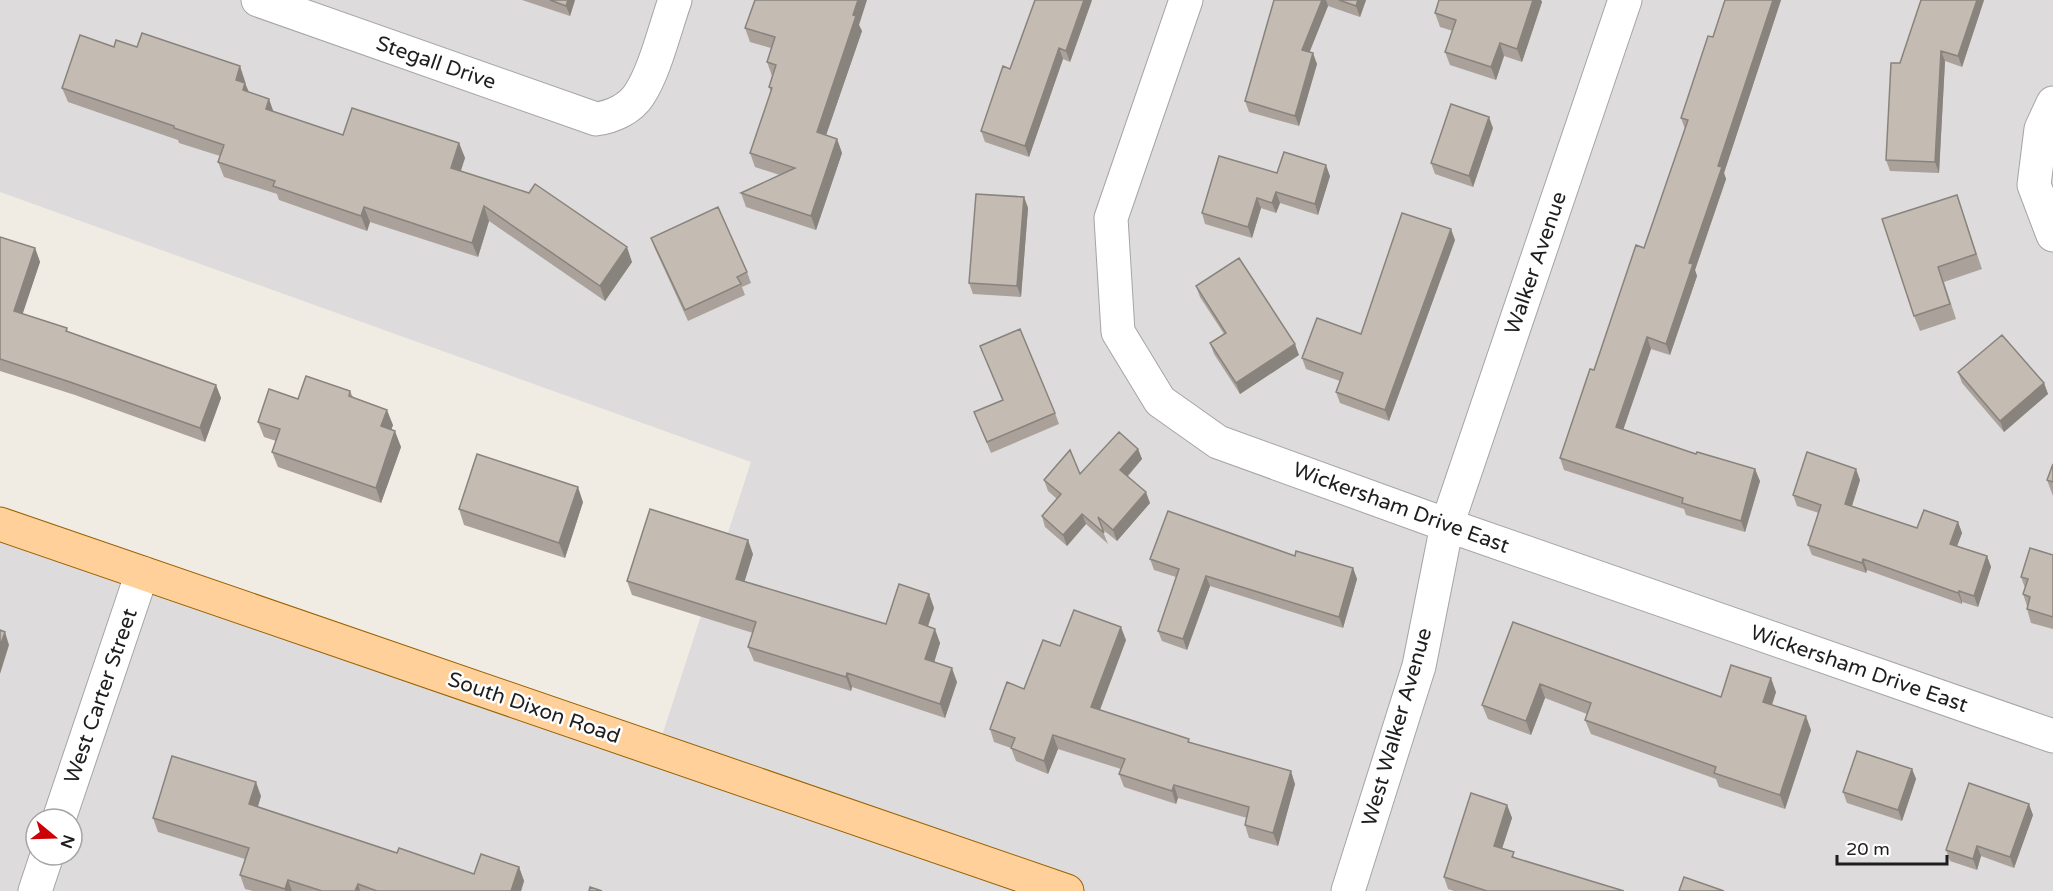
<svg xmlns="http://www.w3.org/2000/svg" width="2053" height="891" viewBox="0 0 2053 891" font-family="'Varela Round',sans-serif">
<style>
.residential{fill:#dddbdb;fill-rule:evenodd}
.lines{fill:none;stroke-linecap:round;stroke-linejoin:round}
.minor-casing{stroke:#a5a5a5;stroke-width:35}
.major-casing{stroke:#996100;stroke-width:35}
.minor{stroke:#fff;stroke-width:33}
.major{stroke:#ffd09a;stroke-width:33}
.wall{fill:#a9a19a}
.shaded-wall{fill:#89837d}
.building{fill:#c4bbb3;stroke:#89837d;stroke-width:1.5}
.labels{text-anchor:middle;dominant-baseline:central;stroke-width:5;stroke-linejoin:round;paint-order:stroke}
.street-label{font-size:21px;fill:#1e1e1e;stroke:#fff}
</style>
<rect width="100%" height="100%" fill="#f0ece4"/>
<path class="residential" d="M0 0H2053V891H0V524L657 751 751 462 0 192ZM36 819H72V855H36Z"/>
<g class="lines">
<g class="minor-casing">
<path id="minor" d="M258 0 596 119C612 117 630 109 639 95 655 71 665 28 675 0
M1186 0 1111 218 1118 332 1160 401 1218 442 1447 525 2053 736
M2053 103 2041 129 2034 185 2053 235
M59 819 142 573
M35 891 47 855
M1348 891 1419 666 1447 525 1625 0"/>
</g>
<g class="major-casing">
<path id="major" d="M0 524 1067 891"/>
</g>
<use href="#minor" class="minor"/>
<use href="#major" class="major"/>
</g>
<path class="wall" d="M522 0H575L570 16Z
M1092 0 1070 62 1063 59 1029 157 985 142 981 131 1010 69Z
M1274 0H1366L1360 17 1328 6 1309 52 1317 64 1299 126 1249 112 1245 101Z
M1439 0H1541L1542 2 1522 62 1504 56 1496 80 1450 65 1445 52 1453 31 1440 27 1435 13Z
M1725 0H1781L1724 173 1726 179 1695 270 1697 276 1670 355 1651 349 1623 430 1760 481 1745 532 1686 515 1684 509 1564 470 1560 458 1594 370 1644 248 1685 129 1681 118 1713 37Z
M1984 0 1962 67 1945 61 1939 173 1890 171 1886 160 1900 63Z
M859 25 862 31 826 135 837 139 842 153 816 230 746 207 741 193 780 175 755 167 750 153 771 92 769 87 772 76 767 62 771 48 750 42 745 28Z
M114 47H137L245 81V83L249 92 274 112 343 135 459 143 465 158 460 171 632 262 605 301 489 221 478 257 370 222 367 231 279 200 277 194 224 177 218 162 220 156 179 143 178 140 68 102 62 88Z
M1493 128 1473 187 1435 174 1431 163Z
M1277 173 1330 176 1318 215 1280 203 1276 213 1261 208 1252 238 1205 224 1202 213Z
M1957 195 1982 269 1944 282 1956 319 1920 331 1914 316Z
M1024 197 1028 208 1021 297 973 294 969 283Z
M0 237 35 248 40 262 22 314 67 328 68 332 216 385 221 398 205 442 75 395 0 371Z
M651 238 747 272 751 283 742 287 745 295 688 321 655 249Z
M1455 240 1389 421 1340 403 1336 392 1340 381 1306 369 1302 358 1361 334Z
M1196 286 1299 355 1240 394 1214 354 1210 343 1224 334 1200 297Z
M980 346 1055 413 1059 424 991 453 974 412 1002 400Z
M1958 372 2044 383 2048 394 2004 432 1962 383Z
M350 391 353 397 393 425 391 430 401 447 381 503 278 467 272 452 276 441 264 437 258 422 298 399Z
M1138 449 1142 459 1128 476 1150 503 1117 541 1102 529 1108 544 1086 524 1067 546 1045 527 1042 516 1057 499 1048 491 1044 480 1080 474Z
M2053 464V496L2047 480Z
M1860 480 1852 506 1917 528 1958 522 1962 533 1957 546 1987 556 1991 567 1978 607 1962 602V604L1867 570 1866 573 1812 555 1808 545 1819 513 1797 506 1793 495Z
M583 502 565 558 464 525 459 509Z
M753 554 744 582 886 624 929 594 934 608 928 626 940 643 934 662 957 682 945 718 852 687 851 691 754 661 748 647 753 633 632 595 627 581Z
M2053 555V629L2031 623 2027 609V606L2023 594 2025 588 2021 577Z
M1295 556 1353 568 1357 579 1343 628 1210 586 1187 650 1162 641 1158 631 1176 577 1154 570 1150 559Z
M1513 622 1721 697 1776 692 1772 705 1811 730 1785 809 1719 787 1716 779 1591 734 1585 720 1587 714 1545 698 1531 735 1488 719 1482 705Z
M1126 640 1100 710 1190 742 1295 784 1278 846 1249 838 1245 825 1247 818 1178 798 1176 804 1124 787 1119 774 1121 769 1058 749 1048 774 1016 761 1011 748 994 742 990 729 1060 646Z
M1912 769 1916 779 1902 821 1847 803 1843 792Z
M261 796 258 807 397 853 474 874 519 867 524 881 521 891H253L245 889 240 875 245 859 158 832 153 818Z
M1507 805 1512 818 1502 848 1516 858 1624 891H1454L1448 889 1444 877Z
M2033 815 2014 868 1981 856 1977 870 1950 861 1946 850Z"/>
<path class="shaded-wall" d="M568 0H575L570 16 566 6Z
M858 0H867L859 25 862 31 822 147 817 132Z
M1084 0H1092L1070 62 1066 51Z
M1322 0H1326L1328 6 1306 61 1302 50Z
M1358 0H1366L1360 17 1356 6Z
M1533 0H1541L1542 2 1522 62 1517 49Z
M1773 0H1781L1724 173 1726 179 1695 270 1697 276 1670 355 1666 344 1689 263 1718 166Z
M1977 0H1984L1962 67 1958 56Z
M1500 43 1504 56 1496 80 1491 67Z
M1059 48 1063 59 1029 157 1025 146Z
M1941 51 1945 61 1939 173 1935 162Z
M1313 53 1317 64 1299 126 1295 116Z
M240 66 245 81 241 94 236 80Z
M245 83 251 98 243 90Z
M269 99 274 113 266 109Z
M1489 117 1493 128 1473 187 1469 176Z
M837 139 842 153 816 230 811 216Z
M459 143 465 158 457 183 451 168Z
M1326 165 1330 176 1318 215 1315 204Z
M1276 192 1280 203 1276 213 1272 203Z
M1024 197 1028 208 1021 297 1017 286Z
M1257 198 1261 208 1252 238 1248 227Z
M484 206 489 221 478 257 472 243Z
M364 207 370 222 367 231 361 216Z
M1451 229 1455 240 1389 421 1385 410Z
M627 247 632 262 605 301 600 286Z
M35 248 40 262 19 325 14 311Z
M1647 337 1651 349 1620 439 1616 427Z
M1295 344 1299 355 1240 394 1236 383Z
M2044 383 2048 394 2004 432 2000 421Z
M216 385 221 398 205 442 200 428Z
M387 410 393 425 387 442 381 426Z
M395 431 401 447 381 503 376 488Z
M1138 449 1142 459 1124 480 1120 470Z
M1755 469 1760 481 1745 532 1741 521Z
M1856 469 1860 480 1849 515 1845 504Z
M578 487 583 502 565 558 559 543Z
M1146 492 1150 503 1117 541 1113 530Z
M1082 514 1086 524 1067 546 1063 535Z
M1958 522 1962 533 1954 554 1950 544Z
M748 540 753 554 741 593 736 579Z
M1987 556 1991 567 1978 607 1974 596Z
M1863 559 1867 570 1866 573 1862 563Z
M1353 568 1357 579 1343 628 1339 617Z
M1206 576 1210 586 1187 650 1183 639Z
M1959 591 1962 602V604L1958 593Z
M929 594 934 608 924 638 919 623Z
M1121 627 1126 640 1096 720 1091 707Z
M935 629 940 643 931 673 925 659Z
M5 632 9 645 0 674V646Z
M952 668 957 682 945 718 940 704Z
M847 673 852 687 851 691 846 677Z
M1771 678 1776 692 1768 716 1763 702Z
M1540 684 1545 698 1531 735 1526 721Z
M1806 716 1811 730 1785 809 1780 795Z
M1053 735 1058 749 1048 774 1044 761Z
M1912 769 1916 779 1902 821 1898 810Z
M1291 771 1295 784 1278 846 1273 833Z
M256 782 261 796 254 818 249 804Z
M1174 785 1178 798 1176 804 1172 791Z
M2029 804 2033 815 2014 868 2010 857Z
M1507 805 1512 818 1499 858 1494 846Z
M1977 846 1981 856 1977 870 1973 859Z
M519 867 524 881 521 891H511Z
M288 880 292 891H285V889Z
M358 884 360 891H355Z"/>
<path class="building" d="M550 0H568L566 6Z
M755 0H858L853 15 856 16 817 132 837 139 811 216 741 193 795 168 750 153 772 88 769 87 776 65 767 62 775 37 745 28Z
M1035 0H1084L1066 51 1059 48 1025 146 981 131 1003 66 1010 69Z
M1274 0H1322L1302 50 1313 53 1295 116 1245 101Z
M1339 0H1358L1356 6Z
M1439 0H1533L1517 49 1500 43 1491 67 1445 52 1456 20 1435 13Z
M1725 0H1773L1718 166 1722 167 1689 263 1693 264 1666 344 1647 337 1616 427 1696 454 1697 452 1755 469 1741 521 1682 503 1683 498 1560 458 1590 369 1594 370 1636 245 1644 248 1688 120 1681 118 1708 36 1713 37Z
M1921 0H1977L1958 56 1941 51 1935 162 1886 160 1891 63H1900Z
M142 33 240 66 236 80 245 83 243 90 269 99 266 109 343 135 352 108 459 143 451 168 529 193 535 184 627 247 600 286 484 206 472 243 364 207 361 216 273 186 275 181 218 162 224 145 174 128V126L62 88 80 35 114 47 116 40 137 47Z
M1451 104 1489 117 1469 176 1431 163Z
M1284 152 1326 165 1315 204 1276 192 1272 203 1257 198 1248 227 1202 213 1219 156 1277 173Z
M976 194 1024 197 1017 286 969 283Z
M1957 195 1976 254 1938 267 1950 304 1914 316 1882 219Z
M718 207 747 272 737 277 741 284 685 310 651 238Z
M1402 213 1451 229 1385 410 1336 392 1343 373 1302 358 1317 318 1361 334Z
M0 237 35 248 14 311 67 328 66 331 216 385 200 428 70 382 0 359Z
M1239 258 1295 344 1236 383 1210 343 1226 333 1196 286Z
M1020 329 1055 413 987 442 974 412 1003 400 980 346Z
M2002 335 2044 383 2000 421 1958 372Z
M306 376 350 391 349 396 387 410 381 426 395 431 376 488 272 452 280 429 258 422 269 389 298 399Z
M1119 432 1138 449 1120 470 1146 492 1113 530 1098 517 1104 533 1082 514 1063 535 1042 516 1061 494 1044 480 1070 450 1080 474Z
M1807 452 1856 469 1845 504 1917 528 1924 510 1958 522 1950 544 1987 556 1974 596 1959 591 1958 593 1863 559 1862 563 1808 545 1821 505 1793 495Z
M477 454 578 487 559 543 459 509Z
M2053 464V482L2047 480Z
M650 509 748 540 736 579 886 624 899 584 929 594 919 623 935 629 925 659 952 668 940 704 847 673 846 677 748 647 756 622 627 581Z
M1168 511 1295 556 1296 551 1353 568 1339 617 1206 576 1183 639 1158 631 1179 569 1150 559Z
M2030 548 2053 555V617L2027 609 2030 597 2023 594 2028 579 2021 577Z
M1074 610 1121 627 1091 707 1189 739 1188 742 1291 771 1273 833 1245 825 1249 807 1174 785 1172 791 1119 774 1125 759 1053 735 1044 761 1011 748 1015 738 990 729 1007 682 1024 689 1043 640 1060 646Z
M1513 622 1721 697 1731 665 1771 678 1763 702 1806 716 1780 795 1714 773 1716 767 1585 720 1591 703 1540 684 1526 721 1482 705Z
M0 630 5 632 0 646Z
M1857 751 1912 769 1898 810 1843 792Z
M172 756 256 782 249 804 397 853 399 848 474 874 481 854 519 867 511 891H377L358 884 355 891H322L288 880 285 889 240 875 249 848 153 818Z
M1969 783 2029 804 2010 857 1977 846 1973 859 1946 850Z
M1471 793 1507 805 1494 846 1514 852 1512 857 1624 891H1487L1444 877Z
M1684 877 1724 891H1679Z
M590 887 602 891H589Z"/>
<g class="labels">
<g class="street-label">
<text transform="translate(436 63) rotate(19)">Stegall Drive</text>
<text transform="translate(1536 263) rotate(-71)">Walker Avenue</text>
<text transform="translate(1401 508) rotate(20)">Wickersham Drive East</text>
<text transform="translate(1859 669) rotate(19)">Wickersham Drive East</text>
<text transform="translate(101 696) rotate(-71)">West Carter Street</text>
<text transform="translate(534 708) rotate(19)">South Dixon Road</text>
<text transform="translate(1397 727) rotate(-74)">West Walker Avenue</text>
</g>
</g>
<g transform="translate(54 837) rotate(109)"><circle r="28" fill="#ffffff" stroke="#a5a5a5" stroke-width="1.5"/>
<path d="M0-4.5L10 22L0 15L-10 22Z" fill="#cd0007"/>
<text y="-9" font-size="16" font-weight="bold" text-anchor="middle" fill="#1e1e1e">N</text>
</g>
<path d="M1837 855v9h110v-9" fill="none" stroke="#1e1e1e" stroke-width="3"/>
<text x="1846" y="855" font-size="18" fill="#1e1e1e" stroke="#ffffff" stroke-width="4.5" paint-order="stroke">20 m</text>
</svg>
